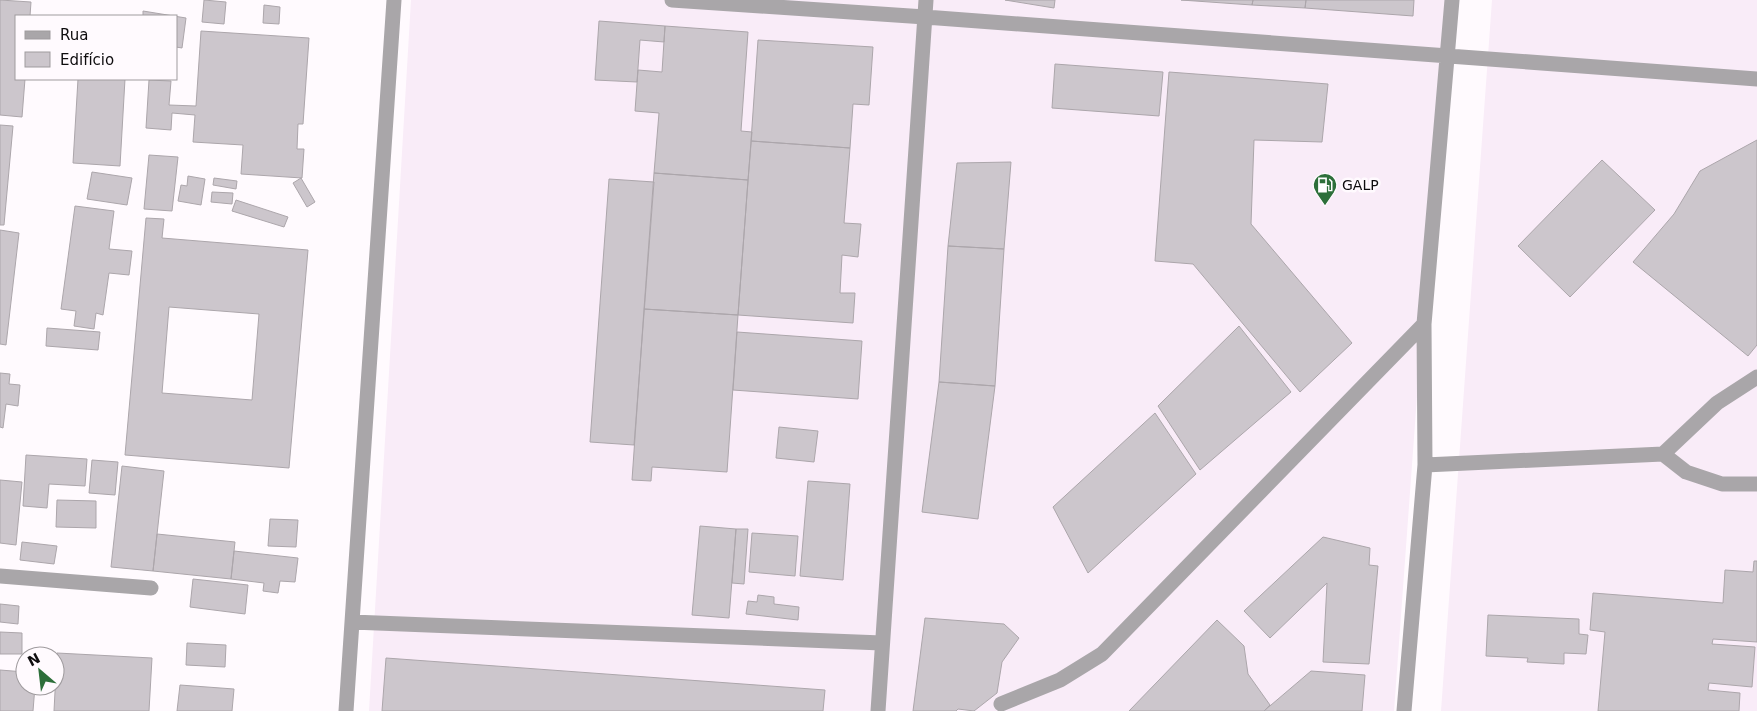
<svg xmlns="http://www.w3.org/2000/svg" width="1757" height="711" viewBox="0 0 1757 711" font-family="'DejaVu Sans',sans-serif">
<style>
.built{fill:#f9ecf8}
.building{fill:#ccc6cc;stroke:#aca6ab;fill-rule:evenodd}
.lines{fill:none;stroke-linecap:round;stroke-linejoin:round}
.minor{stroke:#a9a6a9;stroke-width:15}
.labels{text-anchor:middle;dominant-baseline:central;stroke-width:5;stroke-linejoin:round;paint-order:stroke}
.poi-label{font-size:14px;fill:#0e0c0e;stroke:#fffafe;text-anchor:start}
</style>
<rect width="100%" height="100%" fill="#fffafe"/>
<path class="built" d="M411 0H1446L1394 711H369Z
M1492 0H1757V711H1441Z"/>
<path class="building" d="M0 0 31 2 30 16H16V79H25L22 117 0 115Z
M204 0 226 2 224 24 202 22Z
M1005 0H1055L1054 8Z
M1181 0H1253L1252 5Z
M1253 0H1306L1305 8 1252 5Z
M1306 0H1414L1413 16 1305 8Z
M264 5 280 7 279 24 263 23Z
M143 11 186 18 182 48 176 47V16H143Z
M599 21 665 26 664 42 640 40 637 82 595 80Z
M665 26 748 32 741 131 752 132 748 180 654 173 659 113 635 111 638 70 662 72Z
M201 31 309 38 303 124H298L297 149H304L302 178 241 174 243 145 193 142 195 115 172 113 171 130 146 128 149 80 171 81 169 105 196 106Z
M758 40 873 47 869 105 853 104 850 148 751 141Z
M1055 64 1163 72 1159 116 1052 108Z
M1169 72 1328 84 1322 142 1254 140 1251 224 1352 343 1300 392 1193 264 1155 261Z
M78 79H125L120 166 73 163Z
M0 125 13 126 4 225H0Z
M1757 140V345L1748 356 1633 262 1674 214 1700 171Z
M751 141 850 148 844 223 861 224 858 257 842 255 840 293H855L853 323 738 315Z
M149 155 178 157 172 211 144 209Z
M1602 160 1655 210 1570 297 1518 246Z
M1011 162 1004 249 948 246 957 163Z
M92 172 132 178 127 205 87 199Z
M654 173 748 180 738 315 644 309Z
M188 176 205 179 201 205 178 201 181 185 187 186Z
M214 178 237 181 236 189 213 185Z
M301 178 315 202 307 207 293 183Z
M609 179 654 182 634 445 590 442Z
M212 192 233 193 232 204 211 202Z
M236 200 288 217 284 227 232 211Z
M75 206 114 211 109 249 132 251 129 275 109 273 103 315 96 313 94 329 74 326 76 311 61 309Z
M146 218 164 219 162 238 308 250 289 468 125 455ZM169 307 259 314 252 400 162 393Z
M0 230 19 233 6 345 0 344Z
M948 246 1004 249 995 386 939 382Z
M644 309 738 315 727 472 652 467 651 481 632 480Z
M1239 326 1291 392 1200 470 1158 406Z
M47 328 100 332 98 350 46 346Z
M737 332 862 341 858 399 733 390Z
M0 373 10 374 9 384 20 385 18 406 6 404 3 428 0 427Z
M939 382 995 386 978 519 922 512Z
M1155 413 1196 474 1088 573 1053 507Z
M779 427 818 431 814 462 776 458Z
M26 455 87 459 85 486 49 484 47 508 23 506Z
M92 460 118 462 115 495 89 493Z
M122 466 164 471 153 571 111 567Z
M0 480 22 482 16 545 0 543Z
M808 481 850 484 843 580 800 576Z
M57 500 96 501V528L56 527Z
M270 519 298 520 296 547 268 546Z
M700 526 736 529 729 618 692 615Z
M736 529H748L744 584 732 583Z
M752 533 798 536 795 576 749 572Z
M157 534 235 542 231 579 153 571Z
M1323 537 1370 548 1369 565 1378 566 1369 664 1323 662 1327 583 1270 638 1244 611Z
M22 542 57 546 54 564 20 560Z
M234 551 298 558 295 582 280 581 278 593 263 591 264 583 231 579Z
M1754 561H1757V642L1713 639 1712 644 1755 647 1752 687 1709 683 1708 690 1740 693 1739 711H1598L1605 632 1590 630 1593 593 1723 603 1725 570 1753 572Z
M193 579 248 585 245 614 190 607Z
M758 595 774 597V604L799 607 798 620 746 614 748 601 757 602Z
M0 604 19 606 18 624 0 622Z
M1488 615 1579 619V634L1588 635 1586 654 1564 653V664L1527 662 1528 658 1486 656Z
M925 618 1004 624 1019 638 1002 662 997 693 974 711 958 709 956 711H913Z
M1217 620 1244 646 1248 674 1270 705 1264 711H1129Z
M0 632 22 633V654H0Z
M187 643 226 645 225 667 186 665Z
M57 653 152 658 149 711H54Z
M386 658 825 690 823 711H382Z
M0 670 25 672V686H35L33 711H0Z
M1311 671 1365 675 1362 711H1264Z
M180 685 234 689 232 711H177Z"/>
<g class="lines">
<path class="minor" d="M672 0 925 17 1757 79
M1663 454 1686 472 1722 484H1757
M1425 465 1663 454 1717 403 1757 377
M0 576 151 588
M352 622 882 643
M1001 704 1060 680 1102 654 1424 324
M346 711 394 0
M878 711 926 0
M1404 711 1425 465 1424 324 1452 0"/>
</g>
<defs>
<g id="fuel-pin" transform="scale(1.25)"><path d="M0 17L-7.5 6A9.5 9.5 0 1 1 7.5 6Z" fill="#2d6f3a" stroke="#fffafe"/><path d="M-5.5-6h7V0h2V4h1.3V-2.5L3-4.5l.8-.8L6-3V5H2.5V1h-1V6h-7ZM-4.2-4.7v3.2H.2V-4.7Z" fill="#fff"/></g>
</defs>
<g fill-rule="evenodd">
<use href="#fuel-pin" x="1325" y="185"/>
</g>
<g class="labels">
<g class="poi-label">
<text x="1342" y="185">GALP</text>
</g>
</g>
<rect x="15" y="15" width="162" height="65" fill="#fffafe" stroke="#9f9b9e"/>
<rect x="25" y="31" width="25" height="8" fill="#a9a6a9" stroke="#9f9b9e"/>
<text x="60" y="40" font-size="15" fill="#0e0c0e">Rua</text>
<rect x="25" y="52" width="25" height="15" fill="#ccc6cc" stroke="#9f9b9e"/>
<text x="60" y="65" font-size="15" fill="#0e0c0e">Edifício</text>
<g transform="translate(40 671) rotate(332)"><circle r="24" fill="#fffafe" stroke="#9f9b9e"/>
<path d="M0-4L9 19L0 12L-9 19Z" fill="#2d6f3a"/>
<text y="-8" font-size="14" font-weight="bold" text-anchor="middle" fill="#0e0c0e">N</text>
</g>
</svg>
